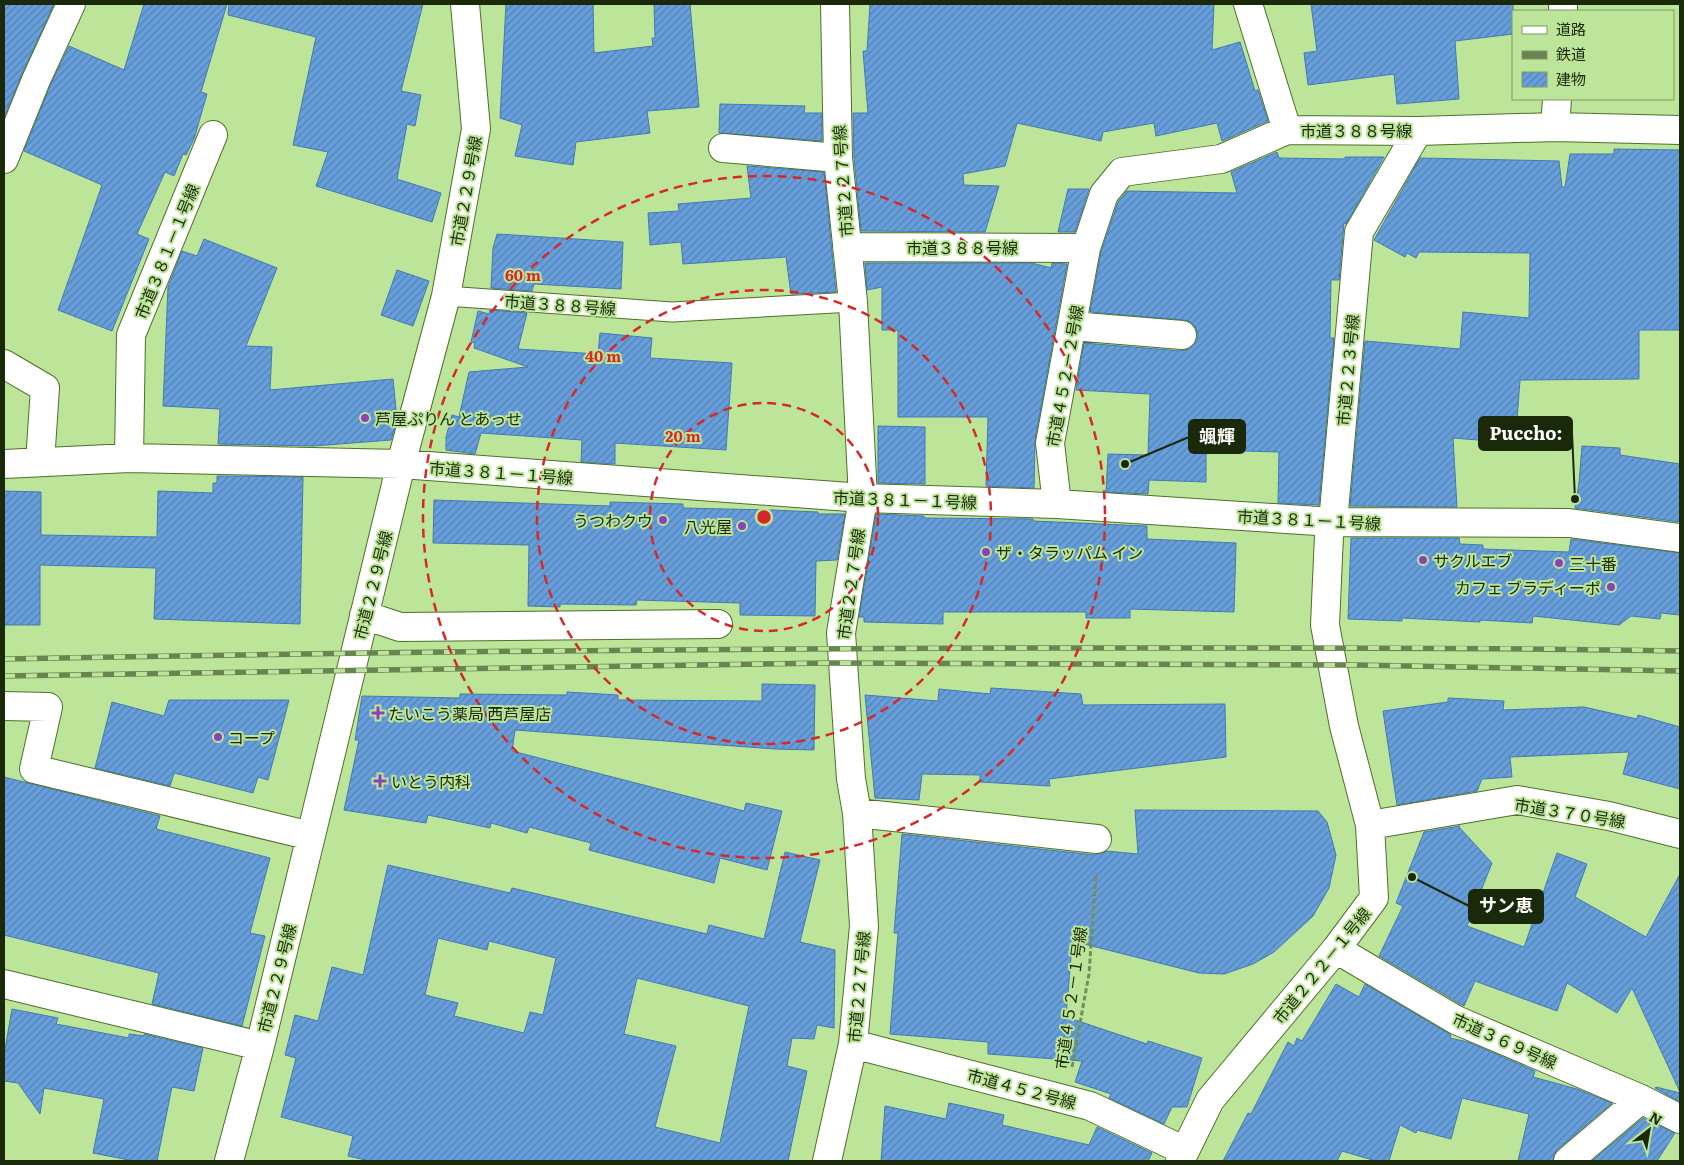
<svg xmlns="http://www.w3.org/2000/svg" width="1684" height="1165" viewBox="0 0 1684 1165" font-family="Literata,'Noto Sans JP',serif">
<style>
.building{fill:url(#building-hatch);stroke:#4279b3;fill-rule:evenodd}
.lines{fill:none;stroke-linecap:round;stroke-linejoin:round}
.lane-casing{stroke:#4e7029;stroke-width:21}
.street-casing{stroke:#4e7029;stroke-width:30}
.path{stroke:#738f59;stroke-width:3;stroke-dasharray:5 2.5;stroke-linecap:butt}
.lane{stroke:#fff;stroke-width:19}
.street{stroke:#fff;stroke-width:28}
.rail-casing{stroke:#698450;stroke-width:5.5}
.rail{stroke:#bde59a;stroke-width:4;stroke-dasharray:11;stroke-linecap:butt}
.ring{fill:none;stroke:#d62828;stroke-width:2.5;stroke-dasharray:9 6}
.poi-dot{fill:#8b42b5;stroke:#bde59a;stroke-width:2}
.labels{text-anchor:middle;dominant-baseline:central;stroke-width:4;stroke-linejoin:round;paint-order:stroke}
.street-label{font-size:16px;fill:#1b290b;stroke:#bde59a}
.poi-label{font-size:16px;fill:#1b290b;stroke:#bde59a;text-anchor:start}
.centre{fill:#d62828;stroke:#bde59a;stroke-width:2.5}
.ring-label{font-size:15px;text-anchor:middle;font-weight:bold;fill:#d62828;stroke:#bde59a;stroke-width:4;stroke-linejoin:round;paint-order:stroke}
.leader{fill:none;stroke:#1b290b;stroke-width:2}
.callout-dot{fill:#1b290b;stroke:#bde59a;stroke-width:2}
.callout{fill:#1b290b;stroke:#1b290b;stroke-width:2}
.callout-label{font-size:18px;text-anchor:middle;font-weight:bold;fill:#fff}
</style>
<defs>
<pattern id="building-hatch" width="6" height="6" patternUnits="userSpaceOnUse" patternTransform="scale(1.25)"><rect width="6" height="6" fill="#679fdc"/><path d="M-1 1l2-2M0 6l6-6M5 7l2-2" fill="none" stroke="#5482b1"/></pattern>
</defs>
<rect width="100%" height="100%" fill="#bde59a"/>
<path class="building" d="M4 4H54L22 74 4 118Z
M144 4H227L201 92 207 94 194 139 186 155 183 154 174 176 165 172 137 234 149 239 112 331 58 310 102 185 24 151 50 86 69 46 124 70Z
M229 4H423L401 91 421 95 415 126 407 124 397 179 441 193 432 222 316 186 328 152 293 145 316 37 228 15Z
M506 4H593L594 53 653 46 652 38H655L654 4H690L699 107 647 111 650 133 576 142 573 165 515 156 522 125 500 118Z
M870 4H1214L1212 50 1240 42 1255 91 1258 90 1268 121 1222 141 1217 123 1156 136 1154 123 1103 132 1101 141 1017 123 1005 166 963 174 964 185 999 186 985 232 861 231 854 157 853 113H868L863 51H867Z
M1311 4H1513V34L1455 41 1459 99 1397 104 1394 74 1308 85 1304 53 1317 51Z
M720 104 805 106 804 113H822V141L719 133Z
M1614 149 1680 150V330H1639V379L1520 380 1516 433 1491 431 1490 441 1453 438 1457 507 1350 506 1365 341 1460 349 1463 312 1529 318 1530 253 1419 252 1416 258 1407 253 1405 257 1374 240 1420 158 1559 161 1562 187H1565L1570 154H1614Z
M1277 152 1279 158 1345 159V157H1384L1346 224 1344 223 1339 280H1331L1330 338H1334L1319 505 1278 503 1279 452 1206 450V482L1149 480 1148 494 1106 492 1108 454 1148 455 1150 394 1076 390 1084 343 1181 351 1189 349 1195 344 1198 336 1196 328 1191 322 1184 320 1090 312 1101 252 1118 202 1127 191 1237 193 1231 172Z
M747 166 824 172 836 292 791 294 786 257 683 264 681 242 650 245 648 213 679 211 678 204 751 198Z
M1068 189H1089L1075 232H1058Z
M497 234 623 242 621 289 534 284 532 291 491 288 493 248Z
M204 239 277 268 246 346 272 347 270 390 393 379 397 419 391 440 313 446 218 444 220 409 163 406 168 287 182 251 197 256Z
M865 263H1032L1051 268 1052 263 1067 264 1035 440 1034 488 986 486 988 417H898V330H882V287L867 290Z
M397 270 429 281 413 326 381 315Z
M490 310 527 313 518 349 598 354 600 333 652 338 650 358 732 363 726 450 615 443V464L581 462 582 440 481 433 475 454 446 450V437L452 415 459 417 469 372 528 367 474 348 475 343 471 342 478 311 489 314Z
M878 426 925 427V484L878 483Z
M1582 446 1620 448V455L1680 464V522L1575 508 1579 483Z
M217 476 303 477 300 624 154 619 156 568 40 565V625H4V491L41 492V535L157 537 158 491 213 493V483H217Z
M434 500 610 506V502L683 504V508L770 510 818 512V514H845L837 560 816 561 815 616 740 615V603L637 600 636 605 560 604V607L528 606 529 545 433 543Z
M876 514 924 516V518L1033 519V521L1147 526V539L1236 543 1234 612 1130 609V618H1086V612H943V624L864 622V617H859Z
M1351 538H1459L1460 544 1483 545V549L1569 552 1571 539 1680 553V615L1661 613 1660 619 1631 616 1619 625 1533 616 1532 623 1480 620V622L1402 618V621L1348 619Z
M762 684 815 685 814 750 775 749 515 730 512 751 744 811 746 803 782 811 767 870 720 858 714 883 589 850 591 843 529 827 527 833 491 823 490 828 428 815 426 823 344 810 359 740H355L362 696 460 698V694L567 695V692L618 695V700L762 701Z
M991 688 1081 694 1083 705 1225 704 1226 757 1049 779 1050 786 980 782V775L922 774 919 800 875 798 865 695 938 701 939 689 990 694Z
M1448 698 1504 701 1503 710 1584 707 1637 719 1638 715 1680 727V789L1623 774 1629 752 1510 757 1512 777 1482 779 1477 791 1397 805 1383 711 1448 702Z
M169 700H289L268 780 258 777 253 793 174 773 170 786 95 768 112 702 164 716Z
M4 777 160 816 156 829 270 858 250 933 265 936 242 1026 152 1004 159 973 4 935Z
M1135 810 1318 811 1327 822 1336 855 1329 888 1313 916 1274 952 1253 964 1224 974 1199 973 1076 942 1075 956H1071L1066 1017 1147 1044 1148 1041 1202 1058 1187 1107H1172L1164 1124 1109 1098 1111 1094 1075 1082 1082 1061 988 1054V1042L890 1034 898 933H894L902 834 1095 855 1106 851 1138 854Z
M1460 826 1459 827 1492 863 1467 926 1524 947 1557 853 1587 864 1575 897 1646 937 1680 874V1092L1632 988 1617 1013 1567 983 1557 1011 1475 981 1464 1006 1379 956 1403 906 1396 903 1424 832Z
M785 852 820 860 800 942 835 950 834 1028 817 1025 814 1039 792 1038 787 1066 807 1071 788 1161H370L348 1156 353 1136 281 1117 296 1058 285 1055 295 1015 318 1021 332 967 363 975 388 865 510 893 512 888 707 934 709 925 764 939ZM438 938 487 950 489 941 556 958 543 1015 530 1012 524 1033 454 1016 458 1003 425 995ZM637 978 749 1006 720 1143 655 1127 676 1046 624 1034Z
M1336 984 1359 997 1365 984 1451 1035 1450 1038 1468 1042 1535 1071 1533 1077 1577 1089 1612 1103 1558 1149 1554 1155 1553 1161H1518L1529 1114 1462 1098 1451 1139 1417 1130 1416 1133 1400 1125 1389 1161H1376L1342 1151 1337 1161H1223L1248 1113 1251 1114 1288 1042 1294 1046 1297 1038 1302 1041Z
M12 1009 58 1018 56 1024 129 1038V1034L144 1036V1034L203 1048 194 1091 172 1087 157 1161H134L93 1153 104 1099 44 1088 40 1114 18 1083 4 1081V1055Z
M1656 1087 1680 1093V1102L1655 1088Z
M949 1103 1004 1115 1002 1125 1089 1145 1097 1127 1152 1153 1148 1161H881L885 1106 946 1119Z
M1643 1118 1675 1133 1657 1161H1592Z"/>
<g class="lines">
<g class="lane-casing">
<path id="lane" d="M446 296 672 312 853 302"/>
</g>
<g class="street-casing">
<path id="street" d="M1248 4 1287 130
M1563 11V4
M1555 127 1557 99
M723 148 838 158
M4 159 36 80 71 4
M847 247 1086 248 1104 194 1122 172 1221 159 1287 130 1418 131 1555 127 1680 130
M1072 326 1182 335
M4 364 45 388 40 462
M129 458 131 335 213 135
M4 464 129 458 401 464 863 498 1057 504 1333 522 1569 523 1680 538
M1057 504 1050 443 1086 248
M364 615 400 627 718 624
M4 706 48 707 34 769 311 836
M857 813 1097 839
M1370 825 1517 800 1609 816 1680 834
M1336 949 1456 1020 1641 1099 1680 1119
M4 984 260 1046
M853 1044 1090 1106 1185 1151
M229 1161 260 1046 401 464 446 296 476 129 465 4
M827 1161 853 1044 864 926 857 813 851 779 841 633 863 498 853 302 838 158 835 4
M1180 1161 1210 1100 1336 949 1374 898 1370 825 1344 726 1325 625 1329 535 1333 522 1359 232 1418 131
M1568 1161 1641 1099"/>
</g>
<path class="path" d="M1072 1067 1089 974 1096 873"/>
<use href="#lane" class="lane"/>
<use href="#street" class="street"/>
<g class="rail-casing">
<path id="rail" d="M4 659C372 652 739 648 1107 648 1298 648 1489 647 1680 651
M4 676 827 663 1356 665 1680 671"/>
</g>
<use href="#rail" class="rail"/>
</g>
<g class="ring">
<circle cx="764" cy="517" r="114"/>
<circle cx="764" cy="517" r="227"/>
<circle cx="764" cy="517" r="341"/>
</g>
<g class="poi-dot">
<circle cx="365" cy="418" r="5"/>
<circle cx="663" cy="520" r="5"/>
<circle cx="742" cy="526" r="5"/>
<circle cx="986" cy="552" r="5"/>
<circle cx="1423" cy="560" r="5"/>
<circle cx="1559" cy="563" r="5"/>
<circle cx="1611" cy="587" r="5"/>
<path d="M375.5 705.5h5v5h5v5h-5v5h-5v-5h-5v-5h5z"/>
<circle cx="218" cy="737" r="5"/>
<path d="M377.5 773.5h5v5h5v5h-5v5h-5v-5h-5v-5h5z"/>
</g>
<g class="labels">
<g class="street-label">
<text x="1356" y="130">市道３８８号線</text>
<text transform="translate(842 181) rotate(-94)">市道２２７号線</text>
<text transform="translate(465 191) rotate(-80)">市道２２９号線</text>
<text x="962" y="247">市道３８８号線</text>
<text transform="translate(166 251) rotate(-68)">市道３８１－１号線</text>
<text transform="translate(560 304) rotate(4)">市道３８８号線</text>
<text transform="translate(1347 370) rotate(-85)">市道２２３号線</text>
<text transform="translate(1064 376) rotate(-80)">市道４５２－２号線</text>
<text transform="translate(501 472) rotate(4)">市道３８１－１号線</text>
<text transform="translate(905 499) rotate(2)">市道３８１－１号線</text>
<text transform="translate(1309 519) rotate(3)">市道３８１－１号線</text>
<text transform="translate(850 584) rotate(-82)">市道２２７号線</text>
<text transform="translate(372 585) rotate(-76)">市道２２９号線</text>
<text transform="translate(1570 812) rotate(9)">市道３７０号線</text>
<text transform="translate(1321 965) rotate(-51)">市道２２２－１号線</text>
<text transform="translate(276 978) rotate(-76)">市道２２９号線</text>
<text transform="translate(858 987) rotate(-85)">市道２２７号線</text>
<text transform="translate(1070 998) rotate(-82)">市道４５２－１号線</text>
<text transform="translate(1505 1040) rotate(24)">市道３６９号線</text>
<text transform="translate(1022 1088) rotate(15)">市道４５２号線</text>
</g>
<g class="poi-label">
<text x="375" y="418">芦屋ぷりん とあっせ</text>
<text x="653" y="520" text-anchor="end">うつわクウ</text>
<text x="732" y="526" text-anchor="end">八光屋</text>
<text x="996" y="552">ザ・タラッパム イン</text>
<text x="1433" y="560">サクルエブ</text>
<text x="1569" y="563">三十番</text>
<text x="1601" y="587" text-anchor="end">カフェ ブラディーポ</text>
<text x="388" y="713">たいこう薬局 西芦屋店</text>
<text x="228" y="737">コープ</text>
<text x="391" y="781">いとう内科</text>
</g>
</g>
<circle cx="764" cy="517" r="8" class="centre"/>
<g class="ring-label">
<text x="523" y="281">60 m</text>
<text x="603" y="362">40 m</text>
<text x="683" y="442">20 m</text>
</g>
<path class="leader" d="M1575 499L1572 433M1125 464L1189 437M1412 877L1469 906"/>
<g class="callout-dot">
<circle cx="1575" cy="499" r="5"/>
<circle cx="1125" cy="464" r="5"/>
<circle cx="1412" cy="877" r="5"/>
</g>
<g class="callout">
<rect x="1479" y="417" width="93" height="33" rx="5"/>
<rect x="1189" y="420" width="56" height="33" rx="5"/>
<rect x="1469" y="890" width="74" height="33" rx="5"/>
</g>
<g class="callout-label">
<text x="1526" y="440">Puccho:</text>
<text x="1217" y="443">颯輝</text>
<text x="1506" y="912">サン恵</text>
</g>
<rect width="1684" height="1165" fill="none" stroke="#1b290b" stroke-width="10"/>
<rect x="1512" y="10" width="162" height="90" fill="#bde59a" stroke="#7c9a61"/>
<rect x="1522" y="26" width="25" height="8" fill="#ffffff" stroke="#7c9a61"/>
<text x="1556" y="35" font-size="15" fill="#1b290b">道路</text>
<rect x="1522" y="51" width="25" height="8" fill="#698450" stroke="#7c9a61"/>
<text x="1556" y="60" font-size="15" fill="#1b290b">鉄道</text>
<rect x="1522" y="72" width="25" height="15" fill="url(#building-hatch)" stroke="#7c9a61"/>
<text x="1556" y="85" font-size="15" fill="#1b290b">建物</text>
<g transform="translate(1649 1130) rotate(31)" stroke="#bde59a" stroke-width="4" paint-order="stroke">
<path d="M0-4L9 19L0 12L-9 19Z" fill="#1b290b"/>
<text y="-8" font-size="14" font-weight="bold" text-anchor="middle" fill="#1b290b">N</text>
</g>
</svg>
